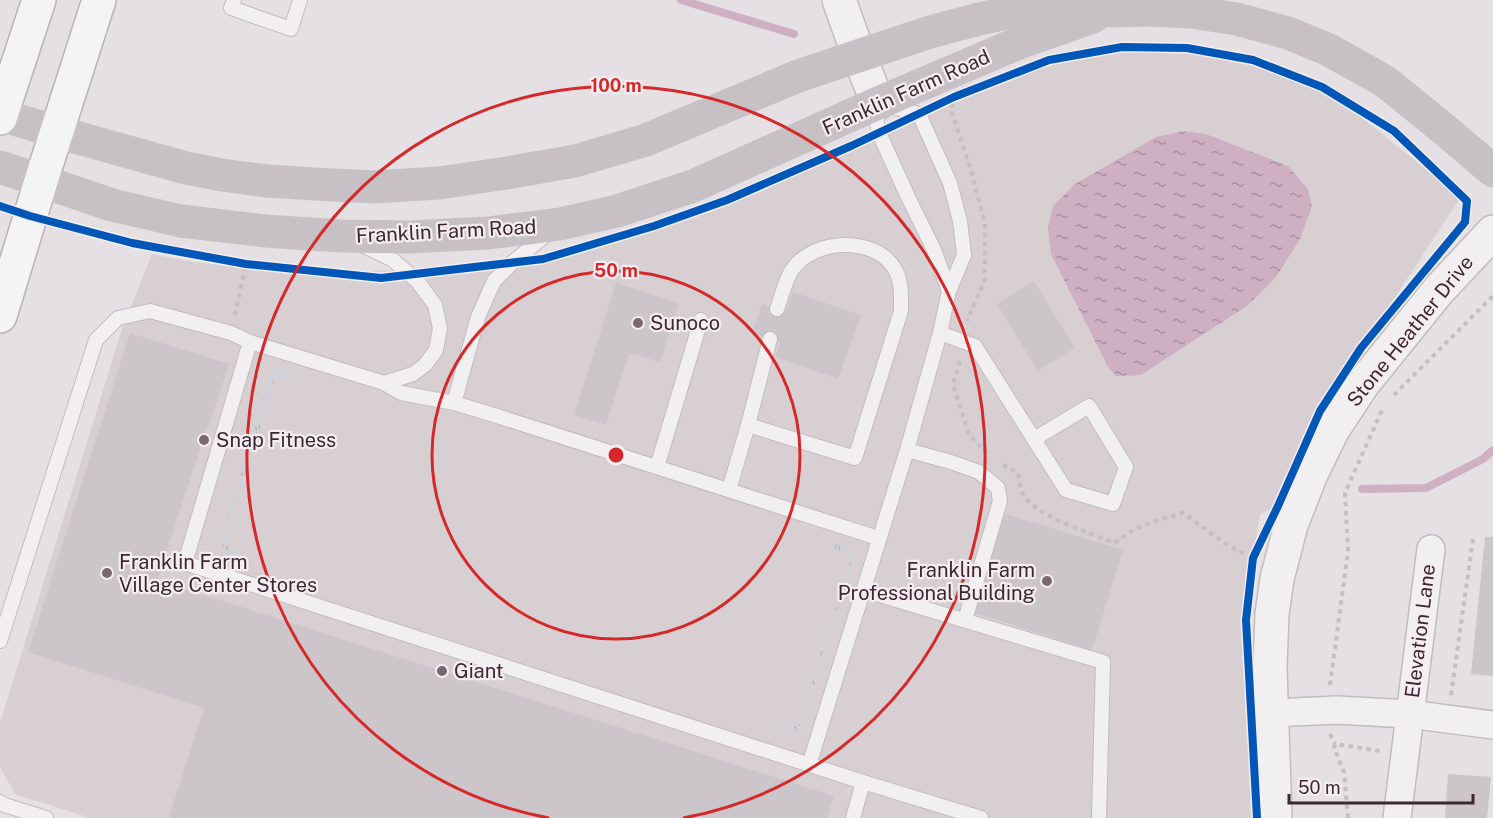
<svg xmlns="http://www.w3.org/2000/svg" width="1493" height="818" viewBox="0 0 1493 818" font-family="'Public Sans',sans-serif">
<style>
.built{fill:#d8cfd3}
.grass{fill:url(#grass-tufts)}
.water{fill:url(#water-ripples)}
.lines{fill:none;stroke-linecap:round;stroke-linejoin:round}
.stream{stroke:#cfb0c3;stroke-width:8}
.building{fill:#ccc6ca}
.service-casing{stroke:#c1bcbf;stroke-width:16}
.minor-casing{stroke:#c1bcbf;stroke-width:30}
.tertiary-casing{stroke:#c1bcbf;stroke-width:36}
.trunk-casing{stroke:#b9b3b6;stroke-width:36}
.path{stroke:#c4bfc2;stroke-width:4;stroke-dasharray:4.5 4.5;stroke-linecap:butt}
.service{stroke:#f2eff1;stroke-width:14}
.minor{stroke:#f2eff1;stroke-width:27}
.tertiary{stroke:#f2eff1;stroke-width:33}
.secondary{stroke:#c7c1c5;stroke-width:33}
.trunk{stroke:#f5f4f5;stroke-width:33}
.cycleway-casing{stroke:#f5edf1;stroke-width:11}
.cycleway{stroke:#0057b8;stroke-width:8}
.ring{fill:none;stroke:#d62828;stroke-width:3}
.poi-dot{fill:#786870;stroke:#f5edf1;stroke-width:2}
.labels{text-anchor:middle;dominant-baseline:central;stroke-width:4.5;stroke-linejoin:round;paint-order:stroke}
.street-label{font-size:20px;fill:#3d2832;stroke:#f5edf1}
.poi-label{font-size:20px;fill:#3d2832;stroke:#f5edf1;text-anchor:start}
.centre{fill:#d62828;stroke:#f5edf1;stroke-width:3}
.ring-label{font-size:18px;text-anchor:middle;font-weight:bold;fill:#d62828;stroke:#f5edf1;stroke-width:4.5;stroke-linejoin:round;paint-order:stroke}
</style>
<defs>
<pattern id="grass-tufts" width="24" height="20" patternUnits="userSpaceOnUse" patternTransform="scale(1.5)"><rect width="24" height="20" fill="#d1d2d9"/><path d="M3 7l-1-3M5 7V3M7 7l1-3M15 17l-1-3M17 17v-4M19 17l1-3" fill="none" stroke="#b4b4bb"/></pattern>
<pattern id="water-ripples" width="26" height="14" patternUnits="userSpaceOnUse" patternTransform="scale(1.5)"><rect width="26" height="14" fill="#cfb0c3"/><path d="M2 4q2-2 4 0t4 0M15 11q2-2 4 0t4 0" fill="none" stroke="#a98f9f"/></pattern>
</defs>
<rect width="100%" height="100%" fill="#e5e0e3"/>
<path class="built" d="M1187 48 1262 66 1322 87 1343 103 1461 197 1320 411 1278 506 1260 514 1242 625 1253 781V818H90L15 794 0 767V723L122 329 152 254 193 262 308 275 499 264 578 254 755 194 1049 60 1104 52Z"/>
<path class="grass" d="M280 368 293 372V375L289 378 276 374 227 533 228 547 241 552V554C232 560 224 549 221 541L270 377 274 370Z
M838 543C850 545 854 556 852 568L802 723 794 731H785L778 727 777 724 779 722 793 727 798 724 849 566 850 562 847 553 836 549 833 546Z"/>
<path class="water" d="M1184 131 1206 134 1288 166 1308 189 1312 207 1300 239 1276 277 1247 306 1141 375 1116 376 1108 367 1051 254 1048 227 1053 206 1075 184 1156 137Z"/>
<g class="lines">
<path class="stream" d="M681 0 794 34
M1362 489 1426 488 1483 459 1493 450"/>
</g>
<path class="building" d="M1034 281 1075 348 1038 371 997 304Z
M616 283 679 303 660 362 629 353 606 425 574 415Z
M793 292 861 315 838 379 775 357 780 343 752 333 762 304 786 312Z
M130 333 229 364 210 423 204 432 196 462 157 580 834 796 827 818H558L551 816V818H173L169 817 204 708 28 652Z
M1003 513 1123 550 1092 650 972 612Z
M1485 537H1493V676L1471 674Z
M1448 774 1491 777 1487 818H1445Z"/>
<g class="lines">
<g class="service-casing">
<path id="service" d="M234 0 231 8 291 29 300 0
M362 245 393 260 418 282 435 305 440 328 436 350 425 365 413 374 384 383
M940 333 975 346 1066 490 1113 504 1126 467 1089 406 1034 439
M454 403 478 317 494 281 513 262 548 233
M748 425 770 339
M907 450 951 462 979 472 998 488 1000 501 965 620
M657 467 701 320
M729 490 748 425 855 458 901 311C901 298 902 283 896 271 877 235 813 238 792 270 786 278 781 299 777 309
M878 538 494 415 454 403 401 393 384 383 250 342 185 563 863 782 981 818
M863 590 1103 662 1099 818
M0 641 96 340 118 318 150 311 231 333 250 342
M809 765 907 450 940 333 949 291 964 255 960 221 950 183 919 114 878 103 877 124 879 133 908 197 934 250 949 291
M0 802 1 804 46 818
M853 818 863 782"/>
</g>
<g class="minor-casing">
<path id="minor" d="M1273 713 1337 710 1409 714 1493 725
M1397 818 1431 549"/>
</g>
<g class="tertiary-casing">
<path id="tertiary" d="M839 0 859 56 878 103
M1275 818 1270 667 1272 614 1277 579 1291 525 1311 474 1332 431 1362 385 1438 291 1493 232"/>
</g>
<g class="trunk-casing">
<path id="trunk" d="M0 118 39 0
M0 316 41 181 99 0"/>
</g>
<path class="path" d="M953 103 951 110 971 170 985 224V279L967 321
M235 315 246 264
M960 361 953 384 969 435 987 453
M1394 395 1493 296
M1003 465 1018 473C1020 480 1020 490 1024 496 1040 518 1090 533 1115 543 1134 526 1159 520 1183 513L1229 546 1253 558
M1330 685 1348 551 1345 493 1382 410
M1451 695 1473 539
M1330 734 1335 744
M1348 818 1344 772 1334 748 1335 744 1381 751"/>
<use href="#service" class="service"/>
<use href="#minor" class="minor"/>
<use href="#tertiary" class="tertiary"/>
<path class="secondary" d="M1 115 57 132 186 168 222 175 267 181 315 184 374 187 439 183 507 173 575 161 646 140 798 76 930 32 983 18 1022 10 1064 8 1112 11 1150 10 1191 12 1236 19 1288 33 1329 50 1386 82 1452 136 1493 171
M0 167 112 205 181 221 265 231 341 236 408 237 488 233 560 224 617 211 693 186 878 103 1019 43 1093 17"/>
<use href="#trunk" class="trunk"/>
<g class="cycleway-casing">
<path id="cycleway" d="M0 206 30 216 132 243 246 264 381 278 543 259 654 226 727 200 851 146 954 97 1049 60 1122 47 1187 48 1253 60 1322 87 1394 131 1467 201 1465 222 1361 348 1320 411 1278 506 1253 558 1246 620 1257 818"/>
</g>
<use href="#cycleway" class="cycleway"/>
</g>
<g class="ring">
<circle cx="616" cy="455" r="184"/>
<path d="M549 818A369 369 0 1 1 683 818"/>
</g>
<g class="poi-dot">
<circle cx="638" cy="323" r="6"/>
<circle cx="204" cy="440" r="6"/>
<circle cx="107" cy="573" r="6"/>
<circle cx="1047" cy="581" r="6"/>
<circle cx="442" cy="671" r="6"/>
</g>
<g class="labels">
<g class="street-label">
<text transform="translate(906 92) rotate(-24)">Franklin Farm Road</text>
<text transform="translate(446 231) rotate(-3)">Franklin Farm Road</text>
<text transform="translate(1410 331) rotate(-51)">Stone Heather Drive</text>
<text transform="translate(1420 631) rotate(-83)">Elevation Lane</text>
</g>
<g class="poi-label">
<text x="650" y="323">Sunoco</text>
<text x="216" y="440">Snap Fitness</text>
<text x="119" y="562">Franklin Farm<tspan x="119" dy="23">Village Center Stores</tspan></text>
<text x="1035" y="570" text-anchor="end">Franklin Farm<tspan x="1035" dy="23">Professional Building</tspan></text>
<text x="454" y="671">Giant</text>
</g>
</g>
<circle cx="616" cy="455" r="9" class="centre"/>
<g class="ring-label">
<text x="616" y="92">100 m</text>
<text x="616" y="277">50 m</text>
</g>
<path d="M1289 794v9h184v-9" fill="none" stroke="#3d2832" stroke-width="3"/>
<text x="1298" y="794" font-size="18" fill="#3d2832" stroke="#f5edf1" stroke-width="4.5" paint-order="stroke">50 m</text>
</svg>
